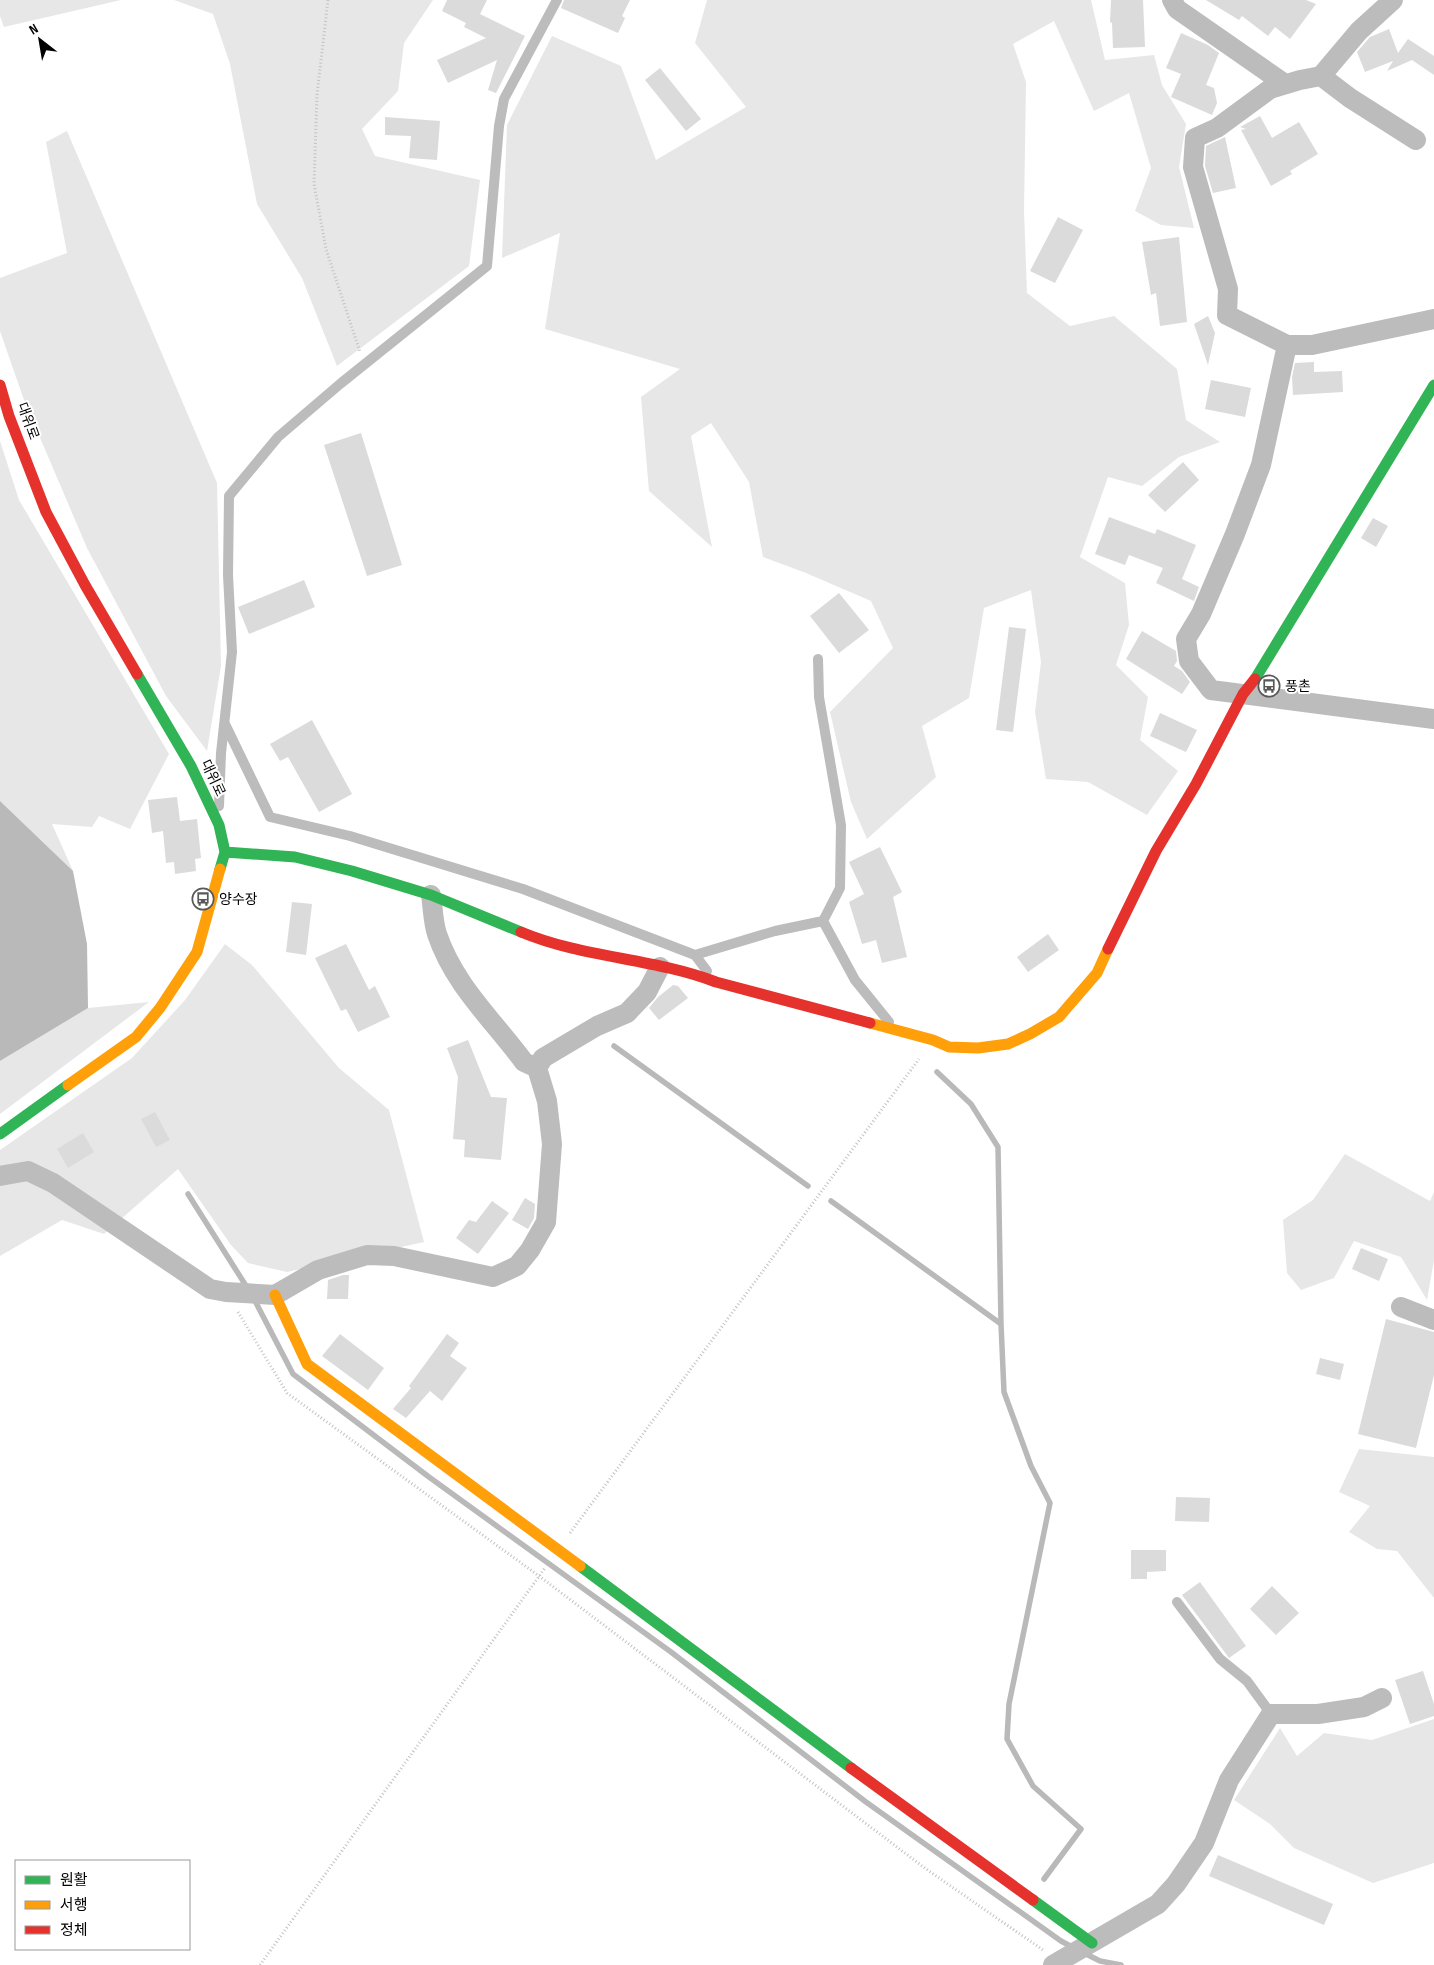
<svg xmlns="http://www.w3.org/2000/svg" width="1434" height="1965" viewBox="0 0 1434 1965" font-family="'Sofia Sans Condensed','Noto Sans KR',sans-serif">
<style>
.green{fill:#e7e7e7}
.water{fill:#b9b9b9}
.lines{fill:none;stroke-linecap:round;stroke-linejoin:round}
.stream{stroke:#b9b9b9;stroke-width:5.5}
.building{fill:#dbdbdb}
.path{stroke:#c2c2c2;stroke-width:3;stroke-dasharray:1 2.5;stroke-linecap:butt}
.lane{stroke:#bcbcbc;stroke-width:10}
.street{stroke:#bcbcbc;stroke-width:20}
.fast{stroke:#30b455;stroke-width:11}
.slow{stroke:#ff9f0a;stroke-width:11}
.jam{stroke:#e5322d;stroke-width:11}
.labels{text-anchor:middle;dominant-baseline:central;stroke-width:4;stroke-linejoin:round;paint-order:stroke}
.street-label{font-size:14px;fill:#000;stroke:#fff}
.poi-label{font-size:14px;fill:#000;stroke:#fff;text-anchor:start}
</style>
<rect width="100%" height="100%" fill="#fff"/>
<path class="green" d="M0 0H121L4 27 0 16Z
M174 0H433L404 43 398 91 362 129 375 156 480 180 469 266 337 366 302 278 257 204 230 64 213 14Z
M707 0H1091L1105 60 1154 55 1162 85 1186 124 1179 167 1194 228 1161 225 1135 211 1151 168 1129 93 1094 111 1054 21 1013 44 1026 82 1024 211 1027 293 1070 326 1114 316 1177 369 1186 420 1220 442 1179 457 1142 486 1108 477 1080 557 1125 583 1129 625 1116 665 1148 697 1140 740 1178 771 1147 815 1088 782 1046 779 1035 712 1041 662 1031 590 984 608 969 698 922 726 936 777 867 839 851 802 830 712 893 648 871 601 806 573 763 557 749 482 711 423 691 436 712 547 649 491 641 397 680 369 545 329 560 233 502 258 507 125 552 36 621 66 656 160 746 107 695 43Z
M67 131 217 483 221 666 207 751 166 696 87 548 24 400 0 331V278L67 253 46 142Z
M0 441 19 500 169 754 130 829 99 816 92 827 52 824 73 871 0 801Z
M225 944 252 965 339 1068 389 1110 424 1242 287 1272 248 1263 231 1245 178 1169 104 1234 62 1220 0 1256V1150L132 1058 185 1000Z
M149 1002 0 1114V1061L88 1008Z
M1345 1154 1430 1201 1434 1192V1260L1427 1300 1401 1257 1354 1241 1334 1278 1301 1290 1287 1273 1283 1220 1313 1200Z
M1359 1449 1434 1457V1598L1397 1551 1377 1549 1349 1532 1370 1506 1339 1492Z
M1434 1719V1863L1373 1883 1294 1848 1270 1824 1234 1800 1280 1728 1297 1756 1324 1733 1372 1740Z"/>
<path class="water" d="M0 801 73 871 87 944 88 1008 0 1061Z"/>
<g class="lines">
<path class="stream" d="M614 1046 808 1186
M937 1072 971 1104 998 1147 1001 1324 1004 1392 1031 1466 1050 1503 1009 1704 1007 1739 1033 1786 1081 1829 1044 1879
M188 1194 248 1289
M831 1201 1001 1324
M253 1297 293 1374 429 1477 671 1652 866 1802 1061 1941 1074 1948
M1084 1953 1100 1961 1121 1965"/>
</g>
<path class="building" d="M447 0H487L480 14 525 36 496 93 488 90 497 60 448 83 437 60 486 38 464 27 466 23 442 11Z
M564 0H630L622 16 625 18 618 33 561 8Z
M1111 0H1143L1145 47 1113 48 1112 23 1110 22Z
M1206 0H1306L1316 4 1290 39 1275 27 1268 36 1242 16 1239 20Z
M1389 29 1398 53 1408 39 1434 56V75L1412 60 1387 71 1393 61 1365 72 1357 52 1370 37Z
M1181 33 1208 45 1219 53 1206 85 1214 88 1217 103 1212 115 1171 97 1181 74 1166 68Z
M660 68 701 119 686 131 645 80Z
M1260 116 1272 138 1299 122 1318 154 1290 171 1292 174 1271 186 1241 130 1246 129 1240 127Z
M385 117 440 121 437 160 409 158 411 136 385 135Z
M1225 137 1236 188 1213 193 1205 166 1206 146Z
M1058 217 1083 230 1055 283 1030 271Z
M1179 237 1187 322 1160 326 1156 293 1151 295 1142 242Z
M1208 316 1215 333 1208 365 1194 324Z
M1314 362V372L1342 371 1343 392 1293 395 1292 377 1295 363Z
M1211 380 1251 388 1245 417 1205 409Z
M361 433 402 565 367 576 324 445Z
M1183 462 1199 480 1165 512 1148 495Z
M1109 517 1155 534 1157 529 1196 545 1182 579 1199 587 1194 601 1156 583 1163 568 1129 555 1125 565 1095 554Z
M1373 518 1388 526 1376 547 1361 538Z
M304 580 315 607 249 634 238 607Z
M839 593 869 630 839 653 810 616Z
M1009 627 1026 629 1013 732 996 730Z
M1142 631 1176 651 1177 661 1174 666 1182 671 1190 682 1182 694 1126 659Z
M1160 713 1197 730 1186 752 1150 736Z
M312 720 352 794 319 812 288 757 280 761 270 744Z
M177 797 180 821 197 819 201 858 195 859 196 871 175 874 174 862 166 863 163 831 152 833 148 800Z
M880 847 902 892 893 897 907 957 882 963 876 940 862 944 849 902 864 894 849 862Z
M292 902 312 904 306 955 286 952Z
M1048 934 1059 950 1028 972 1017 957Z
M346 944 369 990 375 986 390 1017 358 1032 346 1009 341 1011 315 958Z
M673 985 678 986 688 998 659 1020 649 1008 658 997Z
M468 1040 491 1097 507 1098 501 1160 464 1157 465 1140 453 1139 458 1077 447 1048Z
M155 1112 170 1140 156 1147 141 1119Z
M83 1133 94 1152 68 1168 57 1149Z
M525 1198 535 1204 534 1218 528 1229 512 1220Z
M492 1201 509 1213 478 1254 456 1238 469 1220 476 1222Z
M1361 1248 1388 1259 1379 1281 1352 1269Z
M343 1275H349L348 1299H327L328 1280Z
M1386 1319 1434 1332V1375L1416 1448 1358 1434Z
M340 1334 384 1368 368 1390 322 1356Z
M447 1334 459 1343 450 1356 467 1368 442 1401 430 1391 406 1418 393 1409 411 1388 409 1386Z
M1320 1358 1344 1364 1340 1380 1316 1374Z
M1176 1497 1210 1498 1209 1522 1175 1521Z
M1131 1550H1166V1571L1147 1572V1579H1131Z
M1200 1582 1246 1646 1229 1658 1182 1595Z
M1272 1586 1299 1613 1276 1635 1250 1609Z
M1423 1671 1434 1704V1716L1410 1724 1395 1680Z
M1218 1855 1333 1904 1324 1925 1209 1876Z"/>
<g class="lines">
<path class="path" d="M328 0 317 95 314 184 326 249 360 352
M238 1312 287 1393 539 1576 926 1869 1043 1950
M570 1533 919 1059
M260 1965 545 1568"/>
<path class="lane" d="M225 724 270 817 350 836 523 889 695 955 707 971
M219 806 221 753 232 652 228 575 229 496 278 437 340 384 487 266 499 126 504 99 557 0
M823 921 855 980 889 1022
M695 955 775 931 823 921 840 888 841 825 819 697 818 659
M1177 1602 1220 1659 1247 1681 1271 1714"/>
<path class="street" d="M1172 0 1177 9 1285 84
M1393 0 1359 31 1321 76 1300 80 1270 89 1217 128 1195 138 1193 167 1228 289 1227 315 1287 345H1312L1434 319
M1321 76 1350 98 1416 140
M1287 345 1261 465 1235 534 1201 614 1186 639 1189 661 1211 690 1434 719
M431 895C433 908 433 922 437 934 454 985 493 1020 524 1062L537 1068
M0 1176 28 1171 53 1183 210 1289 226 1292 275 1295 318 1270 367 1255 394 1256 493 1277 517 1266 530 1250 546 1222 552 1144 547 1101 537 1068 543 1058 597 1026 627 1013 647 992 660 967
M1401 1307 1434 1320
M1053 1965 1158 1904 1176 1884 1204 1843 1229 1780 1271 1714H1318L1364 1707 1382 1698"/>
<path class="fast" d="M137 674 191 766 219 825 225 852 220 869
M1255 679 1434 385
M225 852 295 857 352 871 431 895 521 932
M0 1134 68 1085
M580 1566 851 1768
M1033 1900 1092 1943"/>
<path class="slow" d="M870 1023 933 1040 949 1047 978 1048 1008 1044 1030 1034 1059 1017 1097 973 1108 949
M68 1085 136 1037 160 1008 197 952 220 869
M275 1295 307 1364 580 1566"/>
<path class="jam" d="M0 385 9 416 46 512 85 585 137 674
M521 932C583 958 653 958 716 982L870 1023
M1108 949 1156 851 1196 784 1243 694 1255 679
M851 1768 1033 1900"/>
</g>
<defs>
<g id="bus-ring" transform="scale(1.125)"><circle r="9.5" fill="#fff" stroke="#595959" stroke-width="1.5"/><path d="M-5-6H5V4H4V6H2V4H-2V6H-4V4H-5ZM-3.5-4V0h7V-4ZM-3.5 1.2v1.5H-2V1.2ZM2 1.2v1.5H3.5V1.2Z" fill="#595959"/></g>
</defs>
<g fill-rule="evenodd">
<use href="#bus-ring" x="1269" y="686"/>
<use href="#bus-ring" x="203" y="899"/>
</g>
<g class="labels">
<g class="street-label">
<text transform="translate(28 421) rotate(70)">대위로</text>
<text transform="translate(213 778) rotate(65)">대위로</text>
</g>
<g class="poi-label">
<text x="1285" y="686">풍촌</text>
<text x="219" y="899">양수장</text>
</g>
</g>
<rect x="15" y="1860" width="175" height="90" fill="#ffffff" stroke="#999999"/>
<rect x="25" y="1876" width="25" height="8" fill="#30b455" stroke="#999999"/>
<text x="60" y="1885" font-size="15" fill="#000000">원활</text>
<rect x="25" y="1901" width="25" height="8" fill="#ff9f0a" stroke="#999999"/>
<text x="60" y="1910" font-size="15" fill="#000000">서행</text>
<rect x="25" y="1926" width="25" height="8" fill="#e5322d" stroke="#999999"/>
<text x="60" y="1935" font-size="15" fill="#000000">정체</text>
<g transform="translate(40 40) rotate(329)" stroke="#ffffff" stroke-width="4" paint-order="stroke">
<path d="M0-4L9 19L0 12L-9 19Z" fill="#000000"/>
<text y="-8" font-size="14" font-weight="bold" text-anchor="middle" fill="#000000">N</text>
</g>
</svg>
